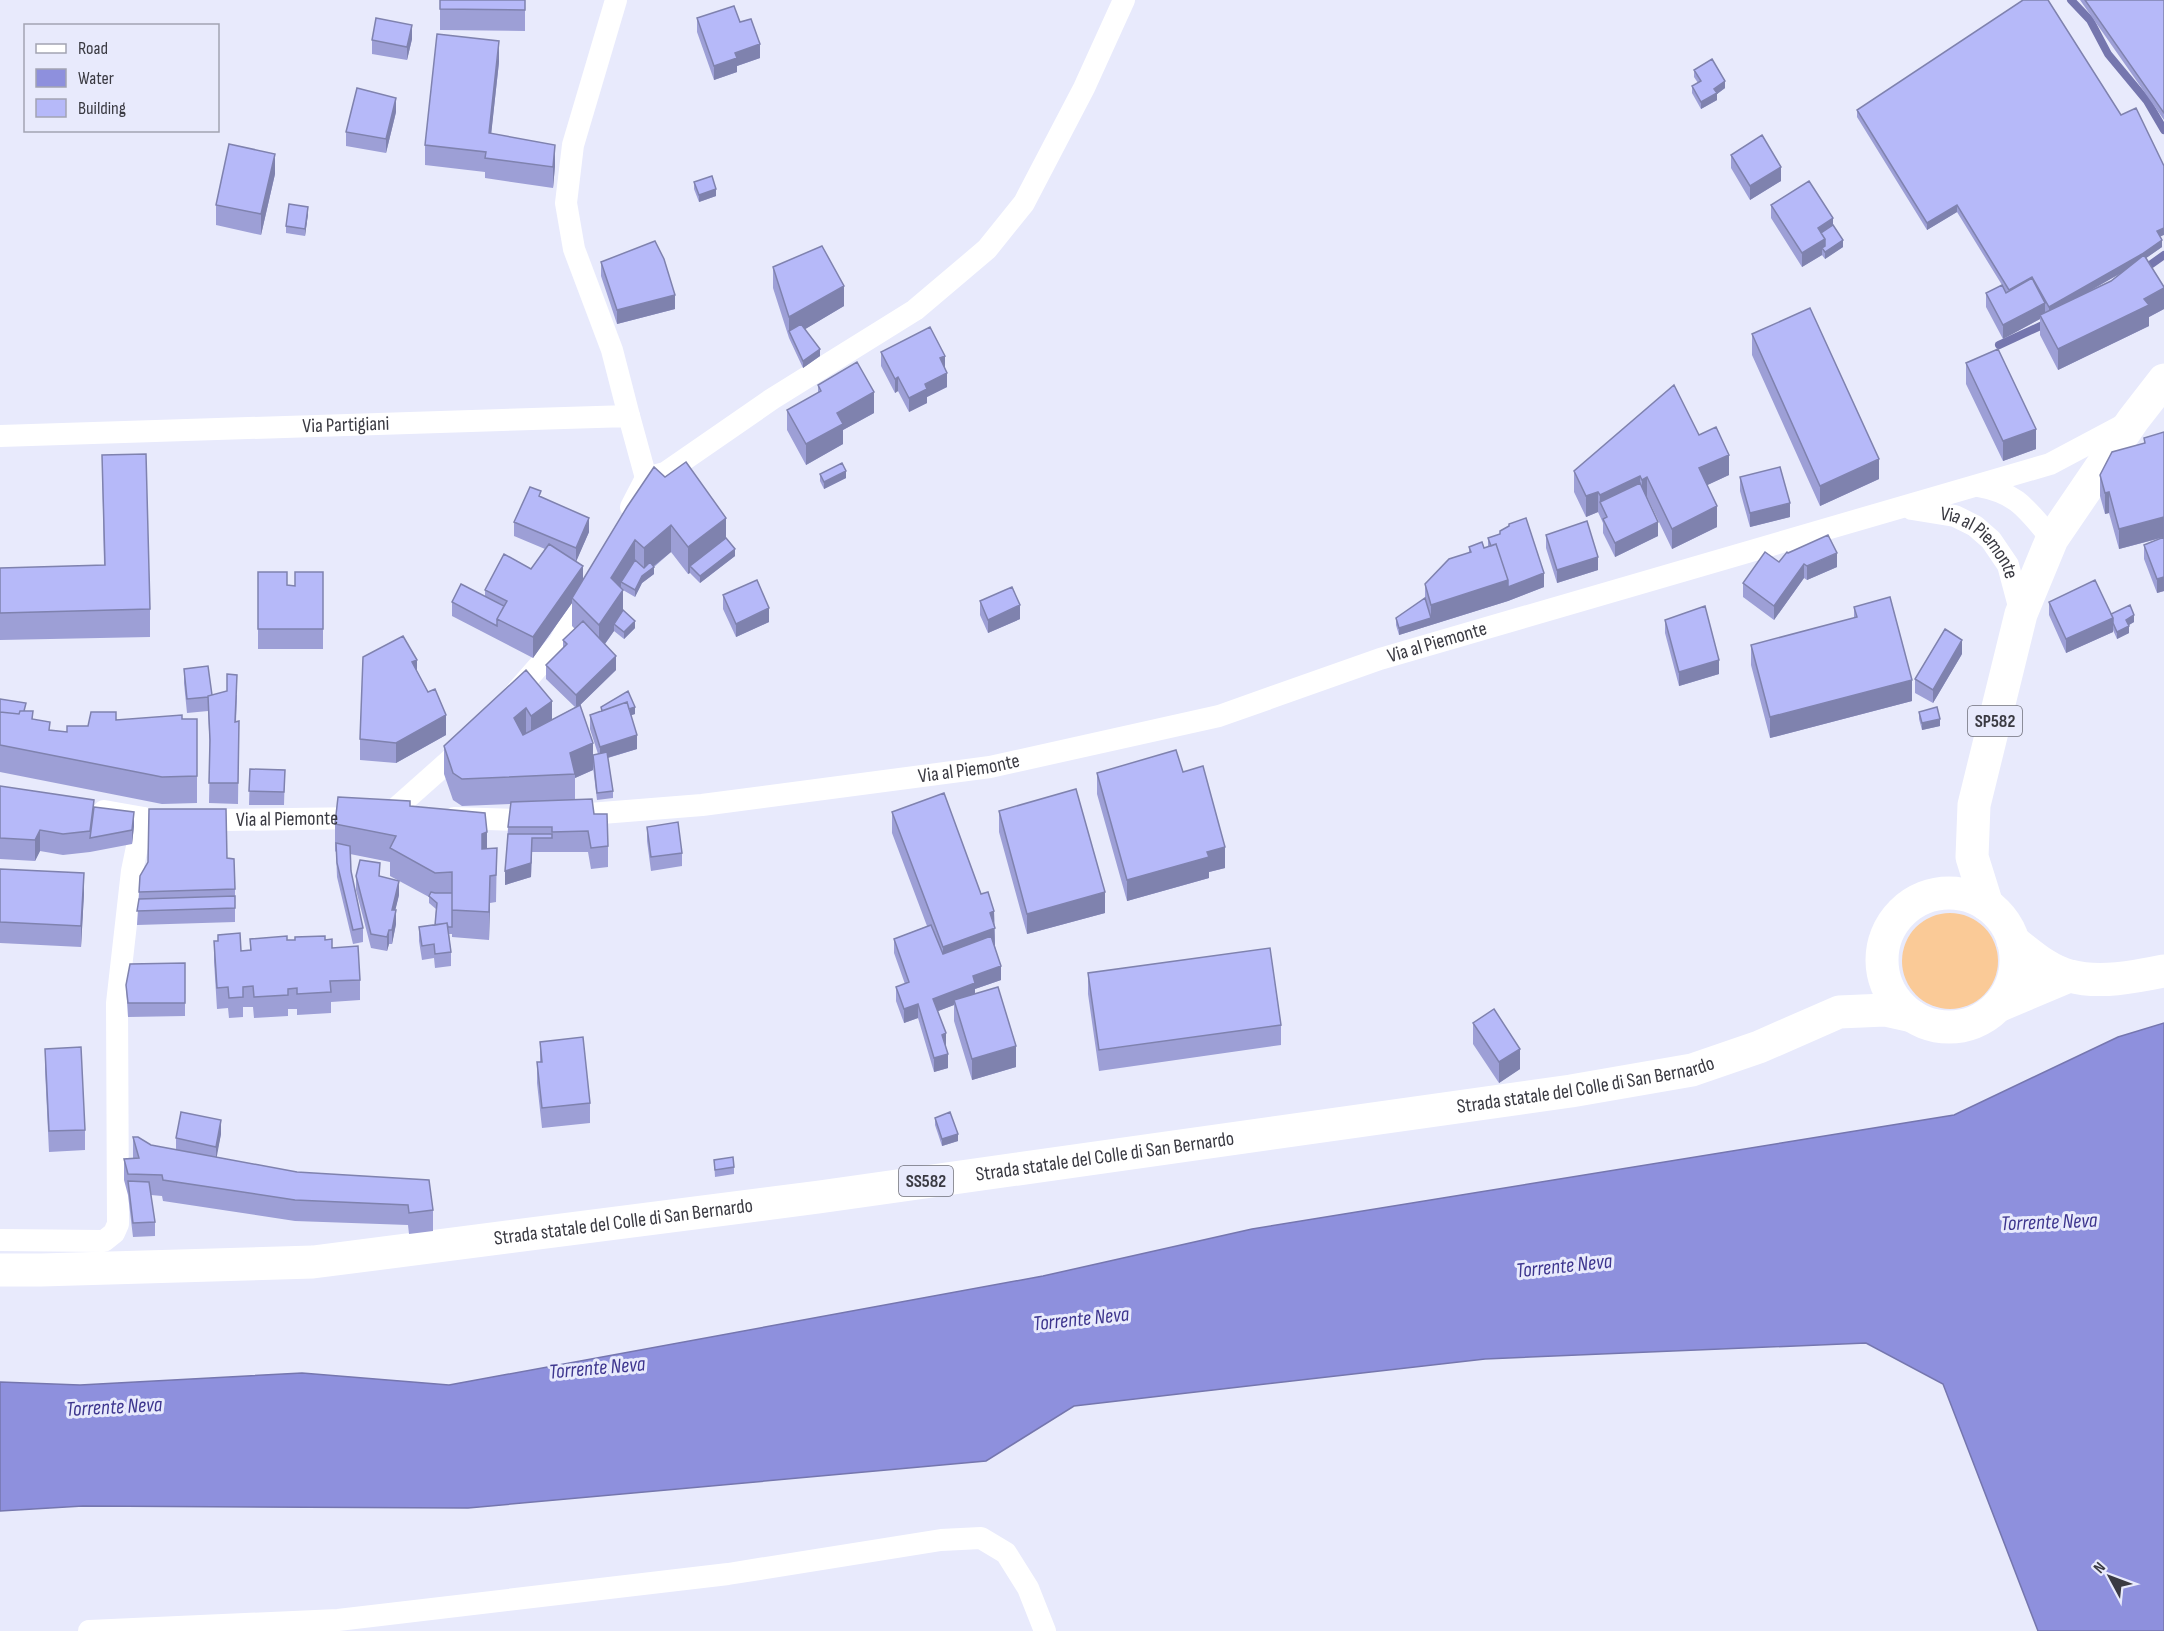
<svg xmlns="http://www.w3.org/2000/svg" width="2164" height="1631" viewBox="0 0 2164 1631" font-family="'Sofia Sans Condensed',sans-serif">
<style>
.green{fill:#faca97}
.water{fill:#8e90dd;stroke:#7576ae;stroke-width:1.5}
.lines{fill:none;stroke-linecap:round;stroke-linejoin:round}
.stream{stroke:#7576ae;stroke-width:8}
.street{stroke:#fff;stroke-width:22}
.secondary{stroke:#fff;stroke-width:33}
.primary{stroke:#fff;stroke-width:33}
.wall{fill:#9d9fd6;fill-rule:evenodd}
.shaded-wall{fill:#7f82ae}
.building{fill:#b6b9f9;stroke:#7f82ae;stroke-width:1.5}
.labels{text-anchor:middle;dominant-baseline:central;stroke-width:6;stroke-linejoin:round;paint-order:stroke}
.shield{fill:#e8eafc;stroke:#6e6f7a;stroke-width:1.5}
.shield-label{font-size:18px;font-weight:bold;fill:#3a3a42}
.street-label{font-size:20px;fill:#3a3a42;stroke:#e8eafc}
.water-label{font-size:21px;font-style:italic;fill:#3d358e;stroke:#e8eafc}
</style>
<rect width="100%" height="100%" fill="#e8eafc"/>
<path class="green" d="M1902 961a48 48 0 1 1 96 0a48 48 0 1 1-96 0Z"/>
<path class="water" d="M2164 1023V1631H2038L1943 1384 1866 1343 1485 1359 1074 1406 986 1461 468 1508 83 1506 0 1511V1382L80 1385 302 1373 449 1385 1043 1276 1252 1229 1954 1115 2118 1037Z"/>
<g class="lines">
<path class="stream" d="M2071 0 2090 20 2108 54 2147 101 2164 130
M2143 270 2164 255
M1999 345 2047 323"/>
<g class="street">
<path d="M616 0 573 145 566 203 574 249 612 350 629 416"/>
<path id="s1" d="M0 436 629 416 646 478"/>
<path d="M1978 486C2018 493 2027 510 2052 539"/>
<path d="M631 507 646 478 665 473 772 399 915 310 987 249 1024 203 1084 88 1124 0"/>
<path id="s2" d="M1912 509 1955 516 1975 526 1991 540 2008 565 2021 614"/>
<path d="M510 699 559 643 587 592"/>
<path id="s3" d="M104 811 161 821 364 818"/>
<path d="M386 817 467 745"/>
<path id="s4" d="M454 818 514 820 702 805 990 767 1219 716 1380 659 2050 464 2129 422"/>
<path d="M0 1240 104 1241 114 1233 118 1224 117 1003 132 871 143 818"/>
<path d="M89 1631 338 1620 728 1574 941 1540 981 1538 1006 1553 1028 1588 1045 1631"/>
</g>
<path class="secondary" d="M2013 941C2030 954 2048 971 2070 976 2099 984 2135 977 2164 971
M1998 1006 2069 976"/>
<g class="primary">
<circle cx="1949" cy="960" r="67"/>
<path d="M1987 905 1972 857 1974 805 2021 614 2052 539 2133 420 2164 380"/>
<path id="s5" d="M0 1270H41L313 1262 819 1197 1571 1091 1692 1070 1759 1047 1839 1012 1885 1010 1912 1016"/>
</g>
</g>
<path class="wall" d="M440 0H525V31L440 30Z
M2080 0H2164V120Z
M697 18 740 22 760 58 737 66V72L714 80 697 32Z
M412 39 407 60 372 54V40Z
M499 62 491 134 555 166 553 188 485 178V172L425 165V145Z
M1694 70 1725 88 1717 94V100L1701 109 1692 93V86L1698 83 1694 77Z
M1857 110 2160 237 2162 247 2146 258 2164 287V309L2149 317V326L2058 370 2040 335V319L2003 339 1986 307V293L2002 285 1957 212 1927 230 1857 117ZM2121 273 2111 281 2088 292Z
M396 112 386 153 346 146V132Z
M1731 155 1781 181 1750 200 1731 168Z
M275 174 261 235 216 225V205Z
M694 182 716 196 699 202 694 189Z
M1771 205 1833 225 1843 247 1825 259 1822 255 1802 267 1771 218Z
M308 214 305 236 286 233V226Z
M601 262 675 309 617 324 601 276Z
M773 267 844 306 805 329 820 356 803 368 789 338 773 288Z
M1752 334 1879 479 1820 506 1752 355Z
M881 352 945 369 947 387 927 397V403L909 412 898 391 895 393 881 366Z
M1966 363 2036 449 2003 461 1966 384Z
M818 385 874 413 843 430V444L806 465 787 430V410L818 393Z
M2164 432V591L2157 593 2144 559V545L2161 538 2119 549 2109 513 2105 514 2100 496V475L2144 443V438Z
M1699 435 1729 475 1707 485 1717 527 1672 549 1647 497 1658 536 1615 557 1603 533V523L1598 512 1586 517 1574 492V471Z
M102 455 150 609V637L0 640V568L104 565Z
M820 474 846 478 824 489 820 481Z
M1740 477 1790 517 1750 527 1740 491Z
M541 497 589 532 576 561 583 580 627 507 726 538 735 556 700 583 690 573 688 574 671 552 654 567V574L642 583 635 597 623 590V610L635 628 624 639 614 631 605 644 616 670 580 705 593 755 598 754 590 729V715L601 711V707L635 714 631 715 637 749 608 758 613 791V798L597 800 593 767V770L575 778V800L594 814 608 846V867L591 869 588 852H532L531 877 505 885 508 827 511 804 462 806 453 800 444 774V746L526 670 552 720 575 707 546 679V665L563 648V640L575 629 572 626V603L533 658 452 616V602L485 597V590L531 569 545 549 514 536V522Z
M1546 535 1598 570 1557 583 1546 548Z
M1488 538 1544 587 1508 601 1399 635 1396 625V618L1425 598V584L1469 552V547L1484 548 1488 547Z
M1788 553 1837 567 1807 580 1804 578 1774 620 1743 597V583L1779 562Z
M258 572 287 585 295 586 323 572V649H258Z
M723 595 769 622 736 637 723 609Z
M980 601 1020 619 988 633 980 615Z
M2049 602 2111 614 2134 622 2128 625 2129 633 2117 639 2113 630V632L2066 653 2049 615Z
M1854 607 1912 701 1770 738 1751 665V645L1854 618Z
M1665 620 1719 674 1679 686 1665 633Z
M1962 654 1933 703 1915 693V679Z
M184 669 212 695H237L236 722 239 721 238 804 209 803 210 752 208 711 187 713 184 683Z
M417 671 428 692 446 735 396 763 360 760V739Z
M0 699 26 711 33 719 50 730 67 732 88 726 116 720 197 719V803L162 804 0 772Z
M1919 712 1940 726 1922 730 1919 719Z
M250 769 285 770 284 805H249Z
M1183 772 1225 868 1209 872V878L1127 901 1097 794V773Z
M0 786 94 807 134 826 132 844 90 852 63 855 40 851 35 861 0 859Z
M410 806 487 849 497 848 496 902 490 903 489 940 452 937V924V934H449L451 952V966L435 968 434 958 422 960 419 941V927L435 925 436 909 429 903V897L390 876V862L350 854 351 871 363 928V942L353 944 337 877 336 852 335 851V824Z
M999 811 1105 913 1027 934 999 832Z
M892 812 981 894 994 911 995 946 1001 980 975 989V994L1016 1067 972 1080 954 1021V1005L938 1011 946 1046 945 1047 948 1068 934 1072 918 1018 904 1023 896 1001V987L905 984 894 953V939L927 926 892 833Z
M647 827 682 853V866L651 871 647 841Z
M227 858 235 889V922L137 925 139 892Z
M0 869 84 893 81 947 0 943Z
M356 876H380L399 895 395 910 396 924 392 944H389L387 951 371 948 356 890Z
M250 939 287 940H325L360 980V1000L331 1002V1013L297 1015V1009H288V1016L254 1018 253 1007H243V1017L229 1018 228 1008 217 1009 214 961V941L241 951 250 950Z
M185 963V1016L128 1017 126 985Z
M1088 973 1281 1025V1045L1099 1071 1088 994Z
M1473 1023 1520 1069 1499 1083 1473 1044Z
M540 1042 590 1103V1123L542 1128 537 1083V1062H540Z
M45 1049 85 1130V1150L49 1152 45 1069Z
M935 1118 958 1141 942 1146 935 1125Z
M221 1134 216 1157 433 1210V1231L409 1234 408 1225 295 1221 163 1201 162 1196 151 1195 155 1222V1236L133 1237 128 1195 124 1180V1159L133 1158V1137L151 1145 176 1150V1138Z
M714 1160 734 1167V1174L715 1177Z"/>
<path class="shaded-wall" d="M412 25V39L407 60V47Z
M499 41V62L489 154V133Z
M760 44V58L737 66V72L714 80V66L735 53Z
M1725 81V88L1717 94V100L1701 109V102L1714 89Z
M396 98V112L386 153V139Z
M555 145V166L553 188V167Z
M275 154V174L261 235V214Z
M1781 167V181L1750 200V186Z
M716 189V196L699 202V195Z
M1957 205V212L1927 230V223Z
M308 207V214L305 236V229Z
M1833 218V232L1821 240 1818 228Z
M2164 228V235L2157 238V231Z
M1825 239 1843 240V247L1825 259V253L1822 248V255L1802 267V253Z
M2162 240V247L2142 261 2049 314V307Z
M844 286V306L792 337 789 331V338V317Z
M2164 288V309L2149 317V326L2058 370V349Z
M675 295V309L617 324V310Z
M2045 303V317L2040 315V319L2003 339V325Z
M820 349V356L803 368V361Z
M945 356V370L940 358Z
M947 373V387L927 397V403L909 412V398L925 384Z
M898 377V391L895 393V379Z
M874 392V413L843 430V444L806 465V444L837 413Z
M2036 429V449L2003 461V441Z
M1729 455V475L1699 489V468Z
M1879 459V479L1820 506V486Z
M846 471V478L824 489V482Z
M1640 476V497L1600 502V516V495Z
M1647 477V497L1642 500V480Z
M1598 492V512L1586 517V496Z
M2109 492V513L2105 514V493Z
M1790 503V517L1750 527V513Z
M1717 506V527L1672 549V529Z
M2164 517V537L2119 549V529Z
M589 518V532L576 562V548Z
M726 518V545L690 566V573L688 574V547Z
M1658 522V536L1615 557V543Z
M671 525V552L650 569 654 567V574L642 583 635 597V590L642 576 644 574V548Z
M635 540V567L621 582V589L611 578Z
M735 549V556L700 583V576Z
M1837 553V567L1807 580V566Z
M1598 557V570L1557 583V570Z
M1804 564V578L1774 620V606Z
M583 566V586L572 598V603L533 658V637Z
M1544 573V587L1508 601 1399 635V628L1431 618V605L1508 580Z
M2164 577V591L2157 593V579Z
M623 590V617L614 624V631L599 652V625Z
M1020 605V619L988 633V620Z
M769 608V622L736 637V624Z
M2134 615V622L2126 627V620Z
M2113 618V632L2066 653V639Z
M635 621V628L624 639V632Z
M2129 626V633L2117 639V632Z
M1962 640V654L1933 703V690Z
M616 656V670L576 709V695Z
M417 660V680L412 662Z
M1719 660V674L1679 686V672Z
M1912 680V701L1770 738V717Z
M552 701V728L531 743V716Z
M635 707V714L604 724V717Z
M526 708V735L514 745V718Z
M446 715V735L396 763V743Z
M1940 719V726L1922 730V723Z
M637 735V749L600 760V747Z
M593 743V770L575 778V774L570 753Z
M134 812V826L132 844V830Z
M40 830V851L35 861V840Z
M487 832V860L482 861V834Z
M532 838 531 877 505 885V871Z
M1225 847V868L1209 872V878L1127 901V880L1207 852Z
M84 873V893L81 947V926Z
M490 876V903L489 940V912Z
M399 881V895L392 924V910Z
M1105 892V913L1027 934V914Z
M396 910V924L392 944V930Z
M994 911 995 948 943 968V947L990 913Z
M389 930V944L387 951V937Z
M1001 966V980L975 989V997L954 1000V1005L933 1013V999L973 976Z
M918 1004V1018L904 1023V1009Z
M946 1033V1046L942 1048V1035Z
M1016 1046V1067L972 1080V1059Z
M1520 1049V1069L1499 1083V1062Z
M948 1054V1068L934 1072V1058Z
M221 1120V1134L216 1161V1147Z
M958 1134V1141L942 1146V1139Z"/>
<path class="building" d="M440 0H525V10L440 9Z
M2023 0H2048L2121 115 2136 108 2164 166V228L2157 231 2162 240 2142 254 2049 307 2032 277 2009 290 1957 205 1927 223 1857 110Z
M2085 0H2164V113Z
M734 6 740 22 751 19 760 44 735 53 737 58 714 66 697 18Z
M376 18 412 25 407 47 372 40Z
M437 34 499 41 489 133 555 145 553 167 485 158 486 152 425 145Z
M1712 59 1725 81 1714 89 1717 93 1701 102 1692 86 1701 81 1694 70Z
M357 88 396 98 386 139 346 132Z
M1762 135 1781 167 1750 186 1731 155Z
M229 144 275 154 261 214 216 205Z
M712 176 716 189 699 195 694 182Z
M1809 181 1833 218 1818 228 1825 239 1802 253 1771 205Z
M289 204 308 207 305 229 286 226Z
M1833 225 1843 240 1825 252 1822 248 1825 246V239L1821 233Z
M655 241 664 259 675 295 617 310 601 262Z
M822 246 844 286 789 317 773 267Z
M2144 255 2164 287V288L2144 299 2149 305 2058 349 2040 315 2111 281Z
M2032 278 2045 303 2003 325 1986 293 2002 285 2006 293Z
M1810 308 1879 459 1820 486 1752 334Z
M801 324 820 349 803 361 789 331Z
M930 327 945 356 940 358 947 373 925 384 927 389 909 398 898 377 895 379 881 352Z
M1998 349 2036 429 2003 441 1966 363Z
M857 362 874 392 837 413 843 424 806 444 787 410 821 391 818 385Z
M1674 385 1699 435 1716 427 1729 455 1699 468 1717 506 1672 529 1647 477 1642 480 1640 476 1600 495 1598 492 1586 496 1574 471Z
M2164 432V517L2119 529 2109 492 2105 493 2100 475 2112 452 2145 443 2144 438Z
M146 454 150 609 0 613V568L105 565 102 455Z
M686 462 726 518 688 547 671 525 644 548 635 540 611 578 623 590 599 625 572 598 627 507 654 467 665 477Z
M842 463 846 471 824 482 820 474Z
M1780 467 1790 503 1750 513 1740 477Z
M1640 483 1658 522 1615 543 1603 519 1607 517 1600 502Z
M530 487 541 491 539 496 589 518 576 548 514 522Z
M1526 518 1544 573 1508 587V580L1496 544 1491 546 1488 538 1500 534V531L1509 526V524Z
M1587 521 1598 557 1557 570 1546 535Z
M1828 535 1837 553 1807 566 1804 564 1774 606 1743 583 1765 552 1779 562 1787 552 1788 553Z
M2164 537V577L2157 579 2144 545Z
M726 538 735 549 700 576 690 566Z
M1482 542 1484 548 1496 544 1508 580 1431 605 1425 584 1449 559 1471 552 1469 547Z
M549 544 583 566 533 637 497 619 507 601 485 590 504 554 531 569Z
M635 560 644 568 650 562 654 567 642 576 635 590 621 582Z
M258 572H287V585L295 586V572H323V629H258Z
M757 580 769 608 736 624 723 595Z
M2095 580 2113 618 2066 639 2049 602Z
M461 584 504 606 497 619V626L452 602Z
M1012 587 1020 605 988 620 980 601Z
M1890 597 1912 680 1770 717 1751 645 1857 617 1854 607Z
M1425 598 1431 618 1399 628 1396 618Z
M2130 605 2134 615 2126 620 2129 626 2117 632 2113 623V618L2111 614Z
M1705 606 1719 660 1679 672 1665 620Z
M623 610 635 621 624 632 614 624Z
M583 621 616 656 576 695 546 665 567 644 563 640Z
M1945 629 1962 640 1933 690 1915 679Z
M403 636 417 660 412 662 428 692 435 689 446 715 396 743 360 739 363 657Z
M208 666 212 695 208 696V697L187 699 184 669Z
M526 670 552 701 531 716 526 708 514 718 523 735 580 705 593 743 570 753 575 774 462 779 453 773 444 746Z
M227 674 237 675 235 722 239 721 238 783H209L210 740 208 696 227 691Z
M628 691 635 707 629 709 627 702 602 711 601 707Z
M0 699 26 703 24 711H20L19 714 0 712Z
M627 702 637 735 600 747 590 715Z
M1937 707 1940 719 1922 723 1919 712Z
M20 711H33L32 719 50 722 49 730 67 732V726H88L91 712H116V720L182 715V719H197V776L162 777 0 745V712L19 714Z
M1176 750 1183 772 1203 766 1225 847 1207 852 1209 857 1127 880 1097 773Z
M607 752 613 791 597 793 593 755Z
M250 769 285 770 284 792 249 791Z
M0 786 94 800 90 831 63 834 40 830 35 840 0 838Z
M1076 789 1105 892 1027 914 999 811Z
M944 793 981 894 988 892 994 911 990 913 995 928 943 947 892 812Z
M338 797 410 801V806L485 813 487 832 482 834V849L497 848 496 875 490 876 489 912 452 910V872L435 873 390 848 396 836 335 824Z
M592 799 594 814H607L608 846 591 848 588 831 552 832V827H508L511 802Z
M94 807 134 812 132 830 90 838Z
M149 809H226L227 858 234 859 235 889 139 892 140 876 148 862Z
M678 822 682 853 651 857 647 827Z
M508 834H552V838H532L531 863 505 871Z
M336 843 350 846 351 871 363 928 353 930 337 863Z
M360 860 380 863 379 876 399 881 392 910H396L392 930H389L387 937 371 934 356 876Z
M0 869 84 873 81 926 0 922Z
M431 892 435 893H452V927H448L447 923 435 925 437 903 429 896Z
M235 896V908L137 911 139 899Z
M447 923 451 952 435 954 434 944 422 946 419 927Z
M931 925 943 954 991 936 1001 966 973 976 975 983 933 999 946 1033 942 1035 948 1054 934 1058 918 1004 904 1009 896 987 909 982 894 939Z
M240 933 241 951 251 950 250 939 287 936V940H295V937L325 936V940L332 939V948L358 946 360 980 330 981 331 992 297 994V988L288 989V995L254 997 253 986 243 987V997L229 998 228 987 217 988 214 941H218V935Z
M1270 948 1281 1025 1099 1050 1088 973Z
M185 963V1003H128L126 985 130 964Z
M998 987 1016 1046 972 1059 954 1000Z
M1494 1009 1520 1049 1499 1062 1473 1023Z
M583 1037 590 1103 542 1108 537 1062H542L540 1042Z
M81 1047 85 1130 49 1131 45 1049Z
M181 1112 221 1120 216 1147 176 1138Z
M950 1112 958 1134 942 1139 935 1118Z
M133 1137H138L151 1145 297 1172 429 1180 433 1210 409 1213 408 1205 295 1200 163 1180 162 1175 128 1174 124 1159 139 1158Z
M733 1157 734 1167 715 1170 714 1160Z
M128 1181 149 1182 155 1222 133 1223Z"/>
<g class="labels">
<g class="shield">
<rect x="1968" y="706" width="54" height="30" rx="4.5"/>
<rect x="899" y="1166" width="54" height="30" rx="4.5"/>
</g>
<g class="shield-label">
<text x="1995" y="721">SP582</text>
<text x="926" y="1181">SS582</text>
</g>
<g class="street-label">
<text stroke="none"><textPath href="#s1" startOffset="346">Via Partigiani</textPath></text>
<text stroke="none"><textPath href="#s2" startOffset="80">Via al Piemonte</textPath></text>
<text stroke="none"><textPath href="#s4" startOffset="1004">Via al Piemonte</textPath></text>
<text stroke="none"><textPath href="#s4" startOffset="518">Via al Piemonte</textPath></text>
<text stroke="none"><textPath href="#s3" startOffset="184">Via al Piemonte</textPath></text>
<text stroke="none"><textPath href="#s5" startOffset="1598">Strada statale del Colle di San Bernardo</textPath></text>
<text stroke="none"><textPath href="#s5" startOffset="1112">Strada statale del Colle di San Bernardo</textPath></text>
<text stroke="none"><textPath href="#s5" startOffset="626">Strada statale del Colle di San Bernardo</textPath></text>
</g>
<g class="water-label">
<text transform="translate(2049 1222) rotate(-2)">Torrente Neva</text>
<text transform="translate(1564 1266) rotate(-6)">Torrente Neva</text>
<text transform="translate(1081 1319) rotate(-6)">Torrente Neva</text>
<text transform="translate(597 1368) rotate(-5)">Torrente Neva</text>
<text transform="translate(114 1407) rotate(-3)">Torrente Neva</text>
</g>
</g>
<rect x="24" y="24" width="195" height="108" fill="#e8eafc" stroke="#a2a4b2" stroke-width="1.5"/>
<rect x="36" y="44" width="30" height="9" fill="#ffffff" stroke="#a2a4b2" stroke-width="1.5"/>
<text x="78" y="54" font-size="18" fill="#3a3a42">Road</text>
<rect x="36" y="69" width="30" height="18" fill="#8e90dd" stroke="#a2a4b2" stroke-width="1.5"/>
<text x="78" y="84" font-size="18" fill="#3a3a42">Water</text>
<rect x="36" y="99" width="30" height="18" fill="#b6b9f9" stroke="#a2a4b2" stroke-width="1.5"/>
<text x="78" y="114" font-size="18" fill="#3a3a42">Building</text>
<g transform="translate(2110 1577) rotate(311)" stroke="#e8eafc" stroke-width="4.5" paint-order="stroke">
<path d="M0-4.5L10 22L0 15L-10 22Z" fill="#3a3a42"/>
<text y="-9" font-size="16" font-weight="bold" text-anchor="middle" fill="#3a3a42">N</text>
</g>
</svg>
